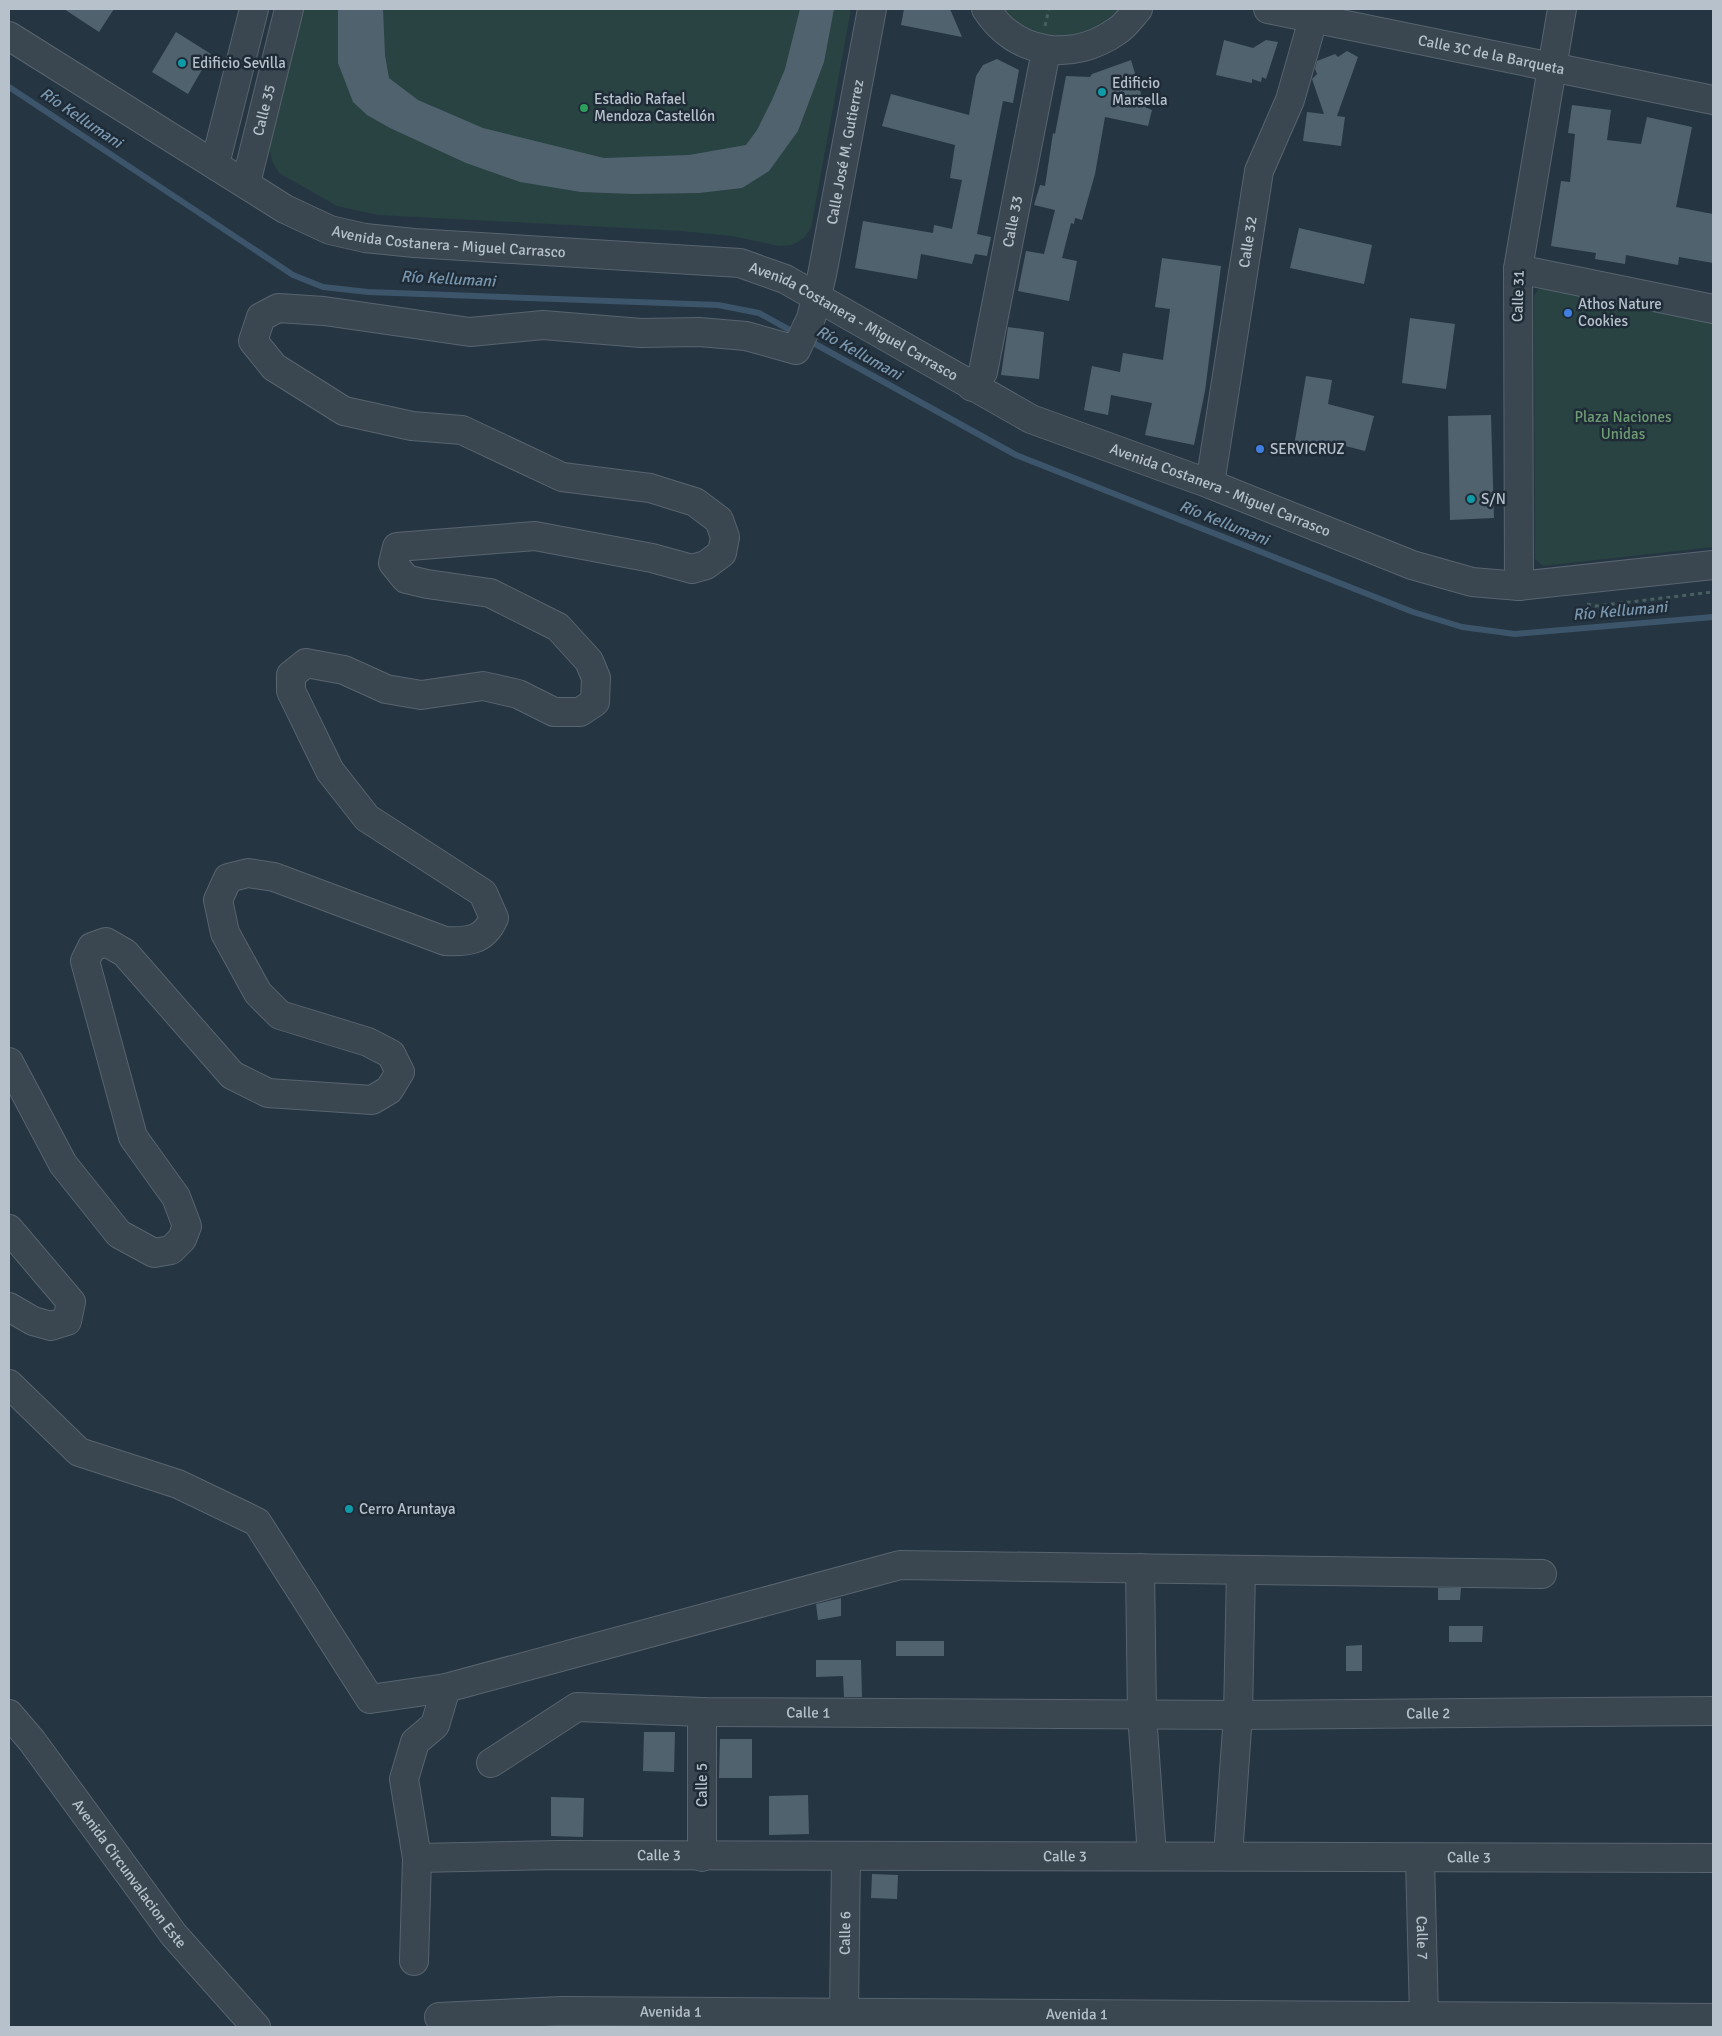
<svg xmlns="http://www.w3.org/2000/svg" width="1722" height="2036" viewBox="0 0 1722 2036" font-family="Signika,sans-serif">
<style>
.green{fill:#284342}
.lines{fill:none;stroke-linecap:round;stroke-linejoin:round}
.stream{stroke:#3c556a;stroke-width:6}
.building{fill:#51626f}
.minor-casing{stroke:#58646f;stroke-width:30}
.path{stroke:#486060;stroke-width:3;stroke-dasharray:4 4;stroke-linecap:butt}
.minor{stroke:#3a4751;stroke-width:28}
.culture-dot{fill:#0f9aa8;stroke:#1f2c37;stroke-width:2}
.leisure-dot{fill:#2e9e5b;stroke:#1f2c37;stroke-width:2}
.shop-dot{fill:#3f7fe0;stroke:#1f2c37;stroke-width:2}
.labels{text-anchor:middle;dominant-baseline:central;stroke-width:5;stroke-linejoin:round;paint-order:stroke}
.street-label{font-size:15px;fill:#b7c1cb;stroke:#1f2c37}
.poi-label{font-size:15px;fill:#b7c1cb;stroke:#1f2c37;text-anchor:start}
.park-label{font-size:15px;fill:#6e9c73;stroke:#1f2c37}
.water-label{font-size:16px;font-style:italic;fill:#7896ae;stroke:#1f2c37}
</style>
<rect width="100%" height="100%" fill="#263542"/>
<path class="green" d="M302 9H851L811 228 804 238 792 245 779 246 732 236 681 231 378 215 337 206 279 173 272 161 269 146Z
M1003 9H1119C1087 42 1033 48 1003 9Z
M1540 287 1713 319V547L1543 566 1535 559 1534 296Z"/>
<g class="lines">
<path class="stream" d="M9 87 293 275 323 287 368 292 718 305 759 313 797 334
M808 340 1016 455 1413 612 1462 627 1515 634 1713 617"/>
</g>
<path class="building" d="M64 9H114L99 32Z
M338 9H383L385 55 389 78 418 100 483 128 604 158 689 155 746 145 757 130 772 100 785 69 800 9H834L824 62 798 131 769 171 742 188 699 193 633 194 581 192 520 182 466 163 390 128 367 115 353 102 338 63Z
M904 9H950L962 37 901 25Z
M176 32 211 54 188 94 152 72Z
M1224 40 1253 48 1266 40 1278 42 1266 79 1262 77 1261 82 1252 79V83L1216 75Z
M1347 51 1358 57 1337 116 1345 117 1341 146 1303 141 1307 112 1324 114 1312 79 1317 74 1315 69 1317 61 1335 54 1338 57Z
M997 59 1019 70 1013 103 1003 101 977 234 991 237 987 256 975 254 972 264 921 254 917 279 855 268 863 221 933 233 934 225 952 229 962 180 950 178 955 145 882 126 891 94 969 115 976 76 983 65Z
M1131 60 1145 107 1152 110 1148 126 1105 117 1095 174 1082 220 1075 218 1074 224 1071 223 1062 258 1077 261 1069 301 1018 291 1026 251 1044 254 1055 210 1034 205 1040 185 1045 186 1053 133 1055 134 1066 76 1090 77 1092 74Z
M1572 105 1611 110 1607 140 1641 144 1647 117 1692 127 1676 207 1713 214V263L1679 257 1678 265 1626 255 1625 264 1595 259 1596 253 1551 246 1561 181 1570 182 1575 134 1568 133Z
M1299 228 1372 245 1364 284 1290 268Z
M1162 258 1221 266 1205 391 1194 445 1145 435 1152 403 1111 395 1108 415 1084 410 1092 366 1120 372 1123 353 1163 360 1170 309 1155 307Z
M1410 318 1455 324 1446 389 1402 383Z
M1008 327 1044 332 1039 379 1001 375Z
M1306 376 1332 380 1328 404 1374 416 1365 451 1322 440 1320 450 1294 446Z
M1491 415 1494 518 1450 520 1448 416Z
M1438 1588H1461L1460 1600H1438Z
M841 1598V1616L818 1620 816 1604Z
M1449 1626H1483L1482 1642H1449Z
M896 1641H944V1656H896Z
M1362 1645V1671H1346V1646Z
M816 1660H861L862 1697H844L843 1676 816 1677Z
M644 1732H675L674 1772 643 1771Z
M720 1739H752V1778H719Z
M808 1795 809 1834 769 1835V1796Z
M551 1797 584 1798 583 1837 551 1836Z
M872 1874 898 1875 897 1899 871 1898Z"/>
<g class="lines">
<g class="minor-casing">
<g id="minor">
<path d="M986 9C1016 56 1073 62 1117 31 1125 26 1132 16 1138 9"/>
<path id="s1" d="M1268 9 1713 100"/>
<path id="s2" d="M9 36 285 209 330 230 365 238 414 243 740 263 785 279 1031 419 1210 484 1412 565 1472 582 1519 586 1713 565"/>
<path d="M215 164 254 9"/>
<path id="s3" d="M246 183 289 9"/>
<path d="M1518 269 1713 309"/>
<path id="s4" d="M972 387 983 372 1046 51"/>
<path id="s5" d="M1210 484 1259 171 1290 100 1316 9"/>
<path d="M1519 586 1518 269 1562 9"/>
<path id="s6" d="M9 1062 63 1164 119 1234 154 1253 171 1250 182 1239 187 1226 176 1197 133 1137 85 961 92 947 106 942 125 953 232 1075 268 1093 372 1100 389 1090 400 1072 391 1054 368 1042 280 1015 258 993 225 933 218 900 228 878 248 873 274 877 445 941C468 942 484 941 494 918L483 893 367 818 330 771 291 691V675L306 663 344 670 386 689 421 695 483 686 518 694 554 712H580L595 702 596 678 589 661 558 627 490 593 427 584 406 579 393 563 397 547 535 536 652 558 692 569 706 565 722 553 725 537 719 520 695 502 650 488 562 477 462 430 412 426 344 411 274 367 253 341 261 317 278 308 324 311 470 332 543 325 641 333 699 332 746 336 796 350 811 318 822 275 872 9"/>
<path d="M9 1229 71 1302 67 1321 51 1326 33 1321 9 1307"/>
<path d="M9 1384 79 1452 178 1484 257 1522 370 1699 446 1688 900 1565 1542 1574"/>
<path d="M1140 1568 1142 1714 1152 1856"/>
<path d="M702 1712V1857"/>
<path id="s7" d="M9 1714 32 1741 174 1935 256 2027"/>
<path id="s8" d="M491 1763 577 1707 702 1712 1238 1715 1713 1711"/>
<path d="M1228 1856 1238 1715 1241 1570"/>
<path id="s9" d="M417 1858 558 1855 1713 1858"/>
<path id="s10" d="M1420 1859 1424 2016"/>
<path d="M414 1961 417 1858 404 1779 415 1742 435 1725 446 1688"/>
<path id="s11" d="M844 2012 846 1856"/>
<path id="s12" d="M439 2017 561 2011 1713 2018"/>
</g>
</g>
<path class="path" d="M1045 26 1049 9
M1587 604 1596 606 1713 592"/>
<use href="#minor" class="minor"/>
</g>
<g class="culture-dot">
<circle cx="182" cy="63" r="5"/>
<circle cx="1102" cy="92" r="5"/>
<circle cx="1471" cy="499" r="5"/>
<circle cx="349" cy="1509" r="5"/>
</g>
<circle class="leisure-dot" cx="584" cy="108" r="5"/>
<g class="shop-dot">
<circle cx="1568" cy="313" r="5"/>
<circle cx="1260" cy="449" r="5"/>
</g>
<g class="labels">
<g class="street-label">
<text stroke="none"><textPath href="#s1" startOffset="228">Calle 3C de la Barqueta</textPath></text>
<text stroke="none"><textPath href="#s3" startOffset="75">Calle 35</textPath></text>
<text stroke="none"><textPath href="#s6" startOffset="4154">Calle José M. Gutierrez</textPath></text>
<text stroke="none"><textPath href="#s4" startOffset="172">Calle 33</textPath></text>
<text stroke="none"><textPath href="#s2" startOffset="495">Avenida Costanera - Miguel Carrasco</textPath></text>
<text stroke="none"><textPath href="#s5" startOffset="245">Calle 32</textPath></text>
<text transform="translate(1518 296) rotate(-88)">Calle 31</text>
<text stroke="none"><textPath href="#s2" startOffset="915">Avenida Costanera - Miguel Carrasco</textPath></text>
<text stroke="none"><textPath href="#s2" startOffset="1320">Avenida Costanera - Miguel Carrasco</textPath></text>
<text stroke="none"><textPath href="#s8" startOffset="334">Calle 1</textPath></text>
<text stroke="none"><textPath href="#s8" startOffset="954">Calle 2</textPath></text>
<text transform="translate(702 1785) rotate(-90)">Calle 5</text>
<text stroke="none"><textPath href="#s9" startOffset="242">Calle 3</textPath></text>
<text stroke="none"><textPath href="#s9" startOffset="648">Calle 3</textPath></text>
<text stroke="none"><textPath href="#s9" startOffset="1052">Calle 3</textPath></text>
<text stroke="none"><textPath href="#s7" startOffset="200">Avenida Circunvalacion Este</textPath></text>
<text stroke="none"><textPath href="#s11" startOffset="79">Calle 6</textPath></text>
<text stroke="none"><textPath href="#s10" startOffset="79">Calle 7</textPath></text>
<text stroke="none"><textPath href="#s12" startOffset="232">Avenida 1</textPath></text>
<text stroke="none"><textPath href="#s12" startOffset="638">Avenida 1</textPath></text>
</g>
<g class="poi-label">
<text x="192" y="63">Edificio Sevilla</text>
<text x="1112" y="83">Edificio<tspan x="1112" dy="17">Marsella</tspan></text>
<text x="594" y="99">Estadio Rafael<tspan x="594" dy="17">Mendoza Castellón</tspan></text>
<text x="1578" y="304">Athos Nature<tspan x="1578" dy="17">Cookies</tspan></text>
<text x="1270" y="449">SERVICRUZ</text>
<text x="1481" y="499">S/N</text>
<text x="359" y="1509">Cerro Aruntaya</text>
</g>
<g class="park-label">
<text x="1623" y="417">Plaza Naciones<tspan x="1623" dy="17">Unidas</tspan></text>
</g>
<g class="water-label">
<text transform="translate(81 118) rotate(34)">Río Kellumani</text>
<text transform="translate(448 279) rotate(3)">Río Kellumani</text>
<text transform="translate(859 353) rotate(29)">Río Kellumani</text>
<text transform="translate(1224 523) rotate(22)">Río Kellumani</text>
<text transform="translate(1620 611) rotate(-5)">Río Kellumani</text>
</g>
</g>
<rect width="1722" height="2036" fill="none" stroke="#b7c1cb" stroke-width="20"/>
</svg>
